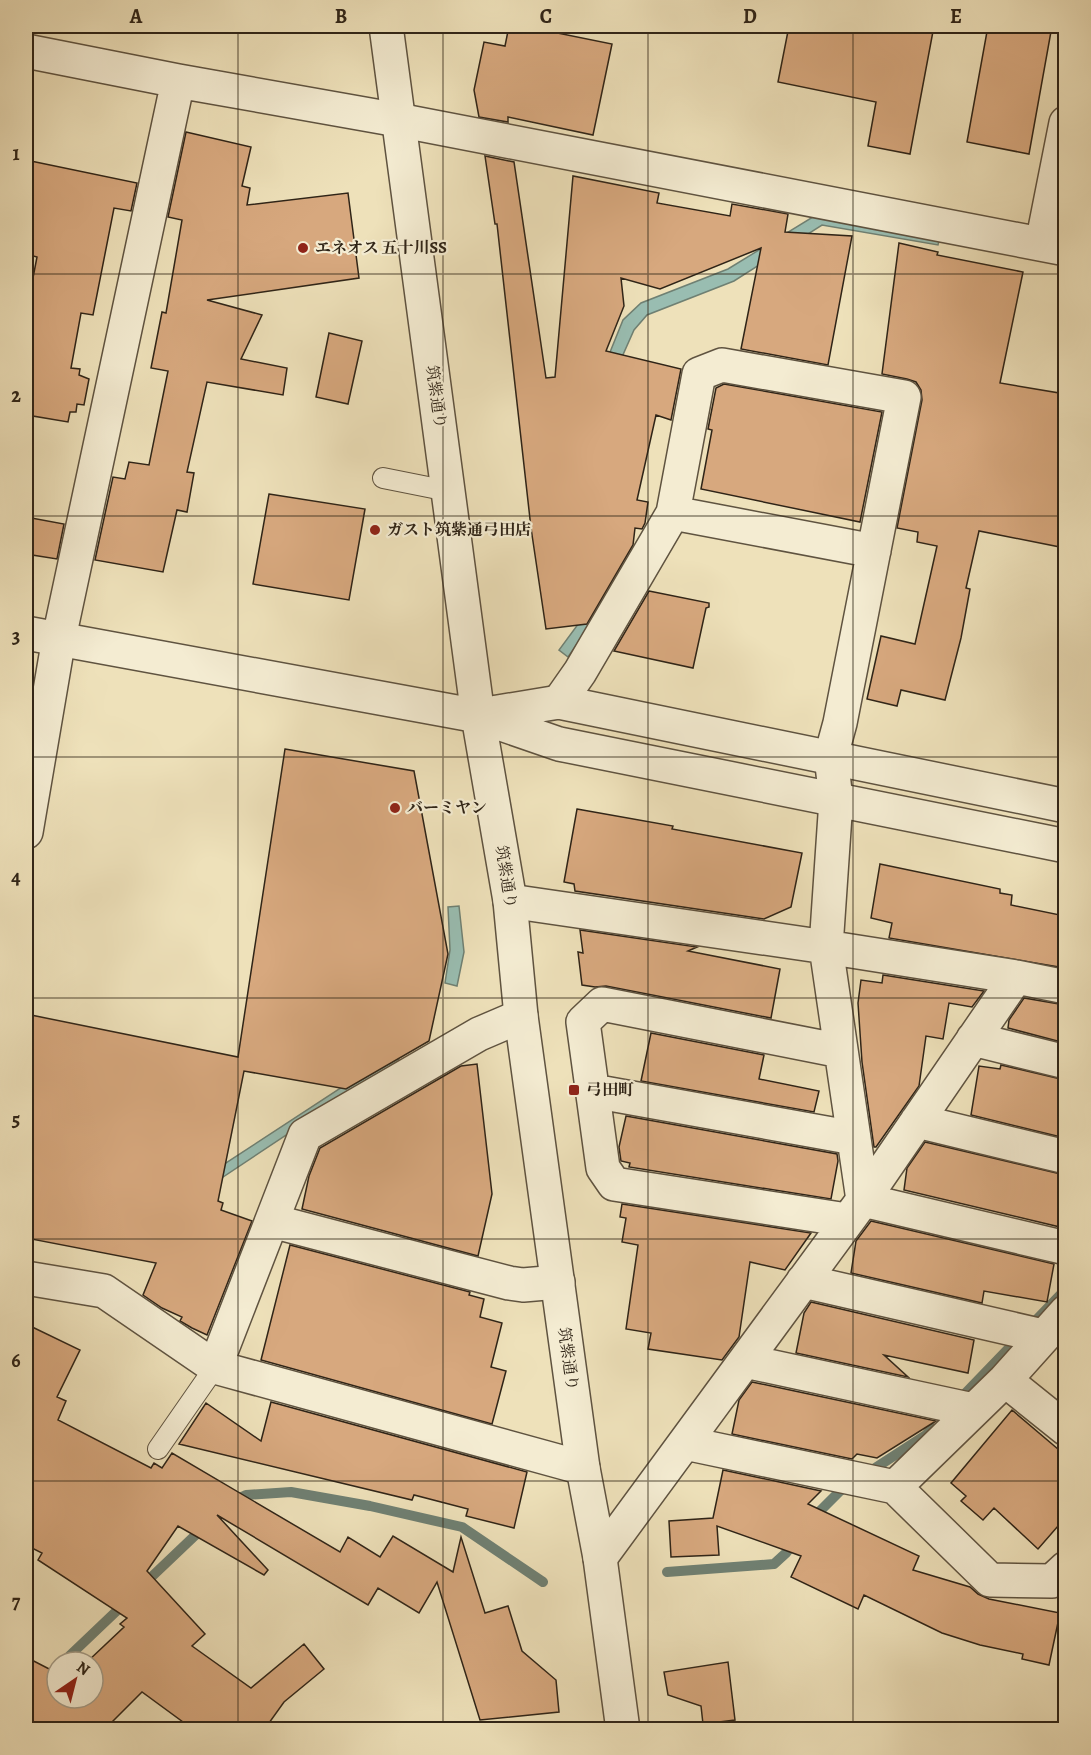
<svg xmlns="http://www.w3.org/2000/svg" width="1091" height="1755" viewBox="0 0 1091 1755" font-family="Alegreya,'Noto Serif JP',serif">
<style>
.water{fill:#99bdb1;stroke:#6f8073;stroke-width:1.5}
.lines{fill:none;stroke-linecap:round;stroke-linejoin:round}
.stream{stroke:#6f8073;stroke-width:10}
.building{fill:#d7a87e;stroke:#2f2417;stroke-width:1.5}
.service-casing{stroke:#5f5340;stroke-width:22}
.minor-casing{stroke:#5f5340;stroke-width:36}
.tertiary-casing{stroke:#5f5340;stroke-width:36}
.service{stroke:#f4ecd2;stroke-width:20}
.minor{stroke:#f4ecd2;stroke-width:33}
.tertiary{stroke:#f4ecd2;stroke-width:33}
.grid{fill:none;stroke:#2f2417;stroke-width:1.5;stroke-opacity:0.55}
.poi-dot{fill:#8f2418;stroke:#f4ecd2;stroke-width:2}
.labels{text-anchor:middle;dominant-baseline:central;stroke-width:4.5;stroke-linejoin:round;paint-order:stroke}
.poi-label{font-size:16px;font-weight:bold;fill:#2f2417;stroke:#f4ecd2;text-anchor:start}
.street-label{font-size:16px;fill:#2f2417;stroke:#f4ecd2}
.neatline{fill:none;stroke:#2f2417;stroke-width:2}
.grid-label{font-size:20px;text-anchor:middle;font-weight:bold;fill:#2f2417}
</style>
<rect width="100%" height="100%" fill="#eee1ba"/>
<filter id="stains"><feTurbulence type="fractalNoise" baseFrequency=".00333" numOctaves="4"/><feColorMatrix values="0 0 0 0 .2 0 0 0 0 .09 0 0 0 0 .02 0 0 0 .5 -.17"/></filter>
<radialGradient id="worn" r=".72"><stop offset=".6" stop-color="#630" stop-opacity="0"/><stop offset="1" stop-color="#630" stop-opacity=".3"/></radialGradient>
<path class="water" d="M816 215 940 237 938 245 822 225 734 281 647 315 634 330 590 429 602 608 568 657 559 650 593 604 581 424 623 320 641 303 728 269Z
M459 906 464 952 457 986 445 983 450 950 448 907Z
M394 1053 399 1060 205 1189 26 1146V1135L203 1178Z"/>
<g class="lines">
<path class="stream" d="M957 1402 1066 1289
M866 1474 926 1435 932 1428
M233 1501 246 1495 291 1492 370 1506 462 1527 543 1582
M811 1520 840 1491 851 1484
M667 1572 774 1564 786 1553 796 1539
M143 1585 204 1527
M63 1662 126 1602
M44 1682 57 1668"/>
</g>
<path class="building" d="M509 26H523L612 44 593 135 508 117V122L479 117 474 90 484 42 505 46Z
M789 26H934L910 154 868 146 876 102 778 82Z
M988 26H1052L1029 154 967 142Z
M186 132 251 147 242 186 250 188 247 205 348 193 359 278 207 300 262 315 241 359 287 368 283 395 207 382 187 472 194 473 187 512 177 510 163 572 95 560 113 477 125 479 129 462 149 465 168 371 151 368 162 312 166 313 182 220 168 217Z
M485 156 514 162 546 378 555 377 573 176 659 193 657 203 730 216 732 204 788 214 785 232 852 236 828 365 741 349 761 248 660 289 621 278 624 306 606 351 681 369 671 420 656 415 637 500 648 502 645 523 642 529 635 528 633 545 587 624 546 629 531 528 497 224H495Z
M26 160 137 183 131 211 114 208 93 315 81 313 71 368 80 369 79 375 89 379 84 405 77 404 76 412H70L68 422 33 416V411L26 409V314L37 257 26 254Z
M899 243 938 252 937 255 1023 272 1000 383 1065 394V548L979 531 966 588 970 589 961 638 945 700 901 690 897 706 867 699 881 636 915 644 937 546 917 542 918 532 897 528 922 400 921 390 916 382 907 379 882 374Z
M329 333 362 341 348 404 316 397Z
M724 384 882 412 860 522 701 489 712 430 708 429 716 388Z
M269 494 365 509 349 600 253 584Z
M26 517 64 524 57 559 26 554Z
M649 591 709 603V607L706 608 693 668 614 651Z
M285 749 414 771 448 954 429 1041 346 1089 244 1071 218 1201 223 1203 221 1210 252 1221 207 1335 192 1328 180 1321 182 1317 162 1308 143 1295 156 1263 26 1238V1014L238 1057Z
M577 809 673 826 672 829 802 853 791 907 764 919 575 891 574 884 564 882Z
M880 864 1000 889V893L1012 895 1011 905 1065 916V968L889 938 892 923 871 918Z
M580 930 697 947 688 951 780 969 771 1018 606 986 595 987 582 985 578 952 583 953Z
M883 975 984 991 972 1007 949 1003 943 1039 926 1036 919 1086 876 1147H874L862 1062 858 1003 861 980 882 983Z
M1024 998 1065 1005V1043L1008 1028 1009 1020Z
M651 1033 764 1055 759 1079 819 1091 814 1112 641 1081Z
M477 1064 492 1194 478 1256 302 1209 309 1176 320 1148 461 1066Z
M1001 1065 1065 1080V1138L971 1115 979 1066 1000 1069Z
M626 1116 837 1154 838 1161 831 1199 629 1167 630 1163 621 1161 619 1147Z
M925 1142 1065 1175V1199L1060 1227 904 1190 907 1168Z
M622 1204 811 1233 785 1270 750 1262 739 1337 722 1360 648 1349 651 1333 626 1329 638 1245 622 1242 626 1218 620 1217Z
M871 1221 1054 1264 1047 1302 984 1291 982 1303 851 1273 856 1241Z
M290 1245 470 1292 469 1295 484 1299 480 1317 502 1323 491 1367 506 1371 492 1424 261 1360Z
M811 1302 974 1340 968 1373 884 1355 908 1377 796 1353 804 1313Z
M26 1324 80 1350 57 1397 66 1401 58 1420 151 1468 154 1463 162 1468 172 1453 340 1552 348 1537 380 1557 393 1536 453 1572 461 1537 485 1613 508 1606 522 1651 556 1680 559 1712 480 1720 437 1582 419 1613 378 1588 368 1605 217 1515 268 1570 264 1575 178 1526 147 1571 205 1634 192 1646 251 1688 304 1644 324 1669 284 1702 264 1730H194L142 1692 104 1730H26V1657L57 1673V1698H93V1662H87L124 1627 120 1624 127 1618 38 1560 42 1553 26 1545Z
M752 1382 790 1390 936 1421 877 1458 857 1454 852 1459 732 1434 739 1400Z
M271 1402 527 1472 514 1528 466 1516 468 1509 414 1495 412 1500 179 1444 206 1403 261 1441Z
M1012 1410 1065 1455V1518L1038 1549 994 1508 983 1520 961 1501 966 1496 951 1483Z
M723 1470 821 1491 808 1504 919 1556 913 1570 970 1587 978 1594 989 1599 1060 1613 1049 1665 1022 1659 1023 1654 980 1645 942 1633 864 1595 858 1609 791 1577 801 1556 717 1526 719 1555 671 1557 669 1521 713 1518Z
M728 1662 735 1720 703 1724 701 1706 668 1695 664 1672Z"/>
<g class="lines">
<g class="service-casing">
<path id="service" d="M383 478 448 491
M158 1449 215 1367"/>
</g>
<g class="minor-casing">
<path id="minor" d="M26 51 178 81 398 120 1066 249
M1042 244 1066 123
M673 513 874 551
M559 702 580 672 673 513 699 374 722 365 904 397 840 723 831 756 836 800 826 947 863 1200 1066 1248
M26 832 59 638 178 81
M510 901 826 947 1016 977 1066 987
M973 1039 1066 1062
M841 1051 602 1004 583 1022 603 1168 614 1184 847 1220
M593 1091 854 1138
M917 1121 1066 1157
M272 1221 509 1283 523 1285 558 1282
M26 1278 104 1291 215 1367 583 1468
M803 1281 1043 1336
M745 1361 973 1410
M215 1367 305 1135 479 1034 521 1016
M1005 1380 1066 1429
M685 1443 895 1487 1005 1380 1066 1312
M895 1487 990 1580 1052 1581 1066 1568
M600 1558 863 1200 1016 977"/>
</g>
<g class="tertiary-casing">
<path id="tertiary" d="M386 26 478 716 510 901 521 1016 583 1468 600 1558 623 1730
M26 633 478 716 559 744 1066 846
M480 715 559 702 1066 806"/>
</g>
<use href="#service" class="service"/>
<use href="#minor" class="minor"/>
<use href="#tertiary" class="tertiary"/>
</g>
<path class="grid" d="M238 26V1730M443 26V1730M648 26V1730M853 26V1730M26 274H1066M26 516H1066M26 757H1066M26 998H1066M26 1239H1066M26 1481H1066"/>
<g class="poi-dot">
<circle cx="303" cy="248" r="6"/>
<circle cx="375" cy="530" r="6"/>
<circle cx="395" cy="808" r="6"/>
<rect x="568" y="1084" width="12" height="12" rx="3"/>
</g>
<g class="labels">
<g class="poi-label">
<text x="315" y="248">エネオス 五十川SS</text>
<text x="387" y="530">ガスト筑紫通弓田店</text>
<text x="407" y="808">バーミヤン</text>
<text x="586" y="1090">弓田町</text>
</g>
<g class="street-label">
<text transform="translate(436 397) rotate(82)">筑紫通り</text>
<text transform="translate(506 877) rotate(81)">筑紫通り</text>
<text transform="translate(568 1359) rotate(82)">筑紫通り</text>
</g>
</g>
<rect width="1091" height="1755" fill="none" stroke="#eee1ba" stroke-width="66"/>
<g transform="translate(75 1680) rotate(35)"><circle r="28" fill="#f4ecd2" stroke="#a59c87" stroke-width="1.5"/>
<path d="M0-4.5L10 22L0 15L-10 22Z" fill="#8f2418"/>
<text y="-9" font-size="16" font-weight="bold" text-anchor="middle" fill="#2f2417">N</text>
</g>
<rect x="33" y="33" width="1025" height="1689" class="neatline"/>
<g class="grid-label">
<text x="136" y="23">A</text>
<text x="341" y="23">B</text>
<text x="546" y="23">C</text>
<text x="750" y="23">D</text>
<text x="956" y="23">E</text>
<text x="16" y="160">1</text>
<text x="16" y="402">2</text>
<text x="16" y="643">3</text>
<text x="16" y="884">4</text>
<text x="16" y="1126">5</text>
<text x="16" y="1367">6</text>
<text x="16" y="1608">7</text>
</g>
<rect width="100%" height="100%" filter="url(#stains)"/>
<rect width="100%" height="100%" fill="url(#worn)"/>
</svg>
